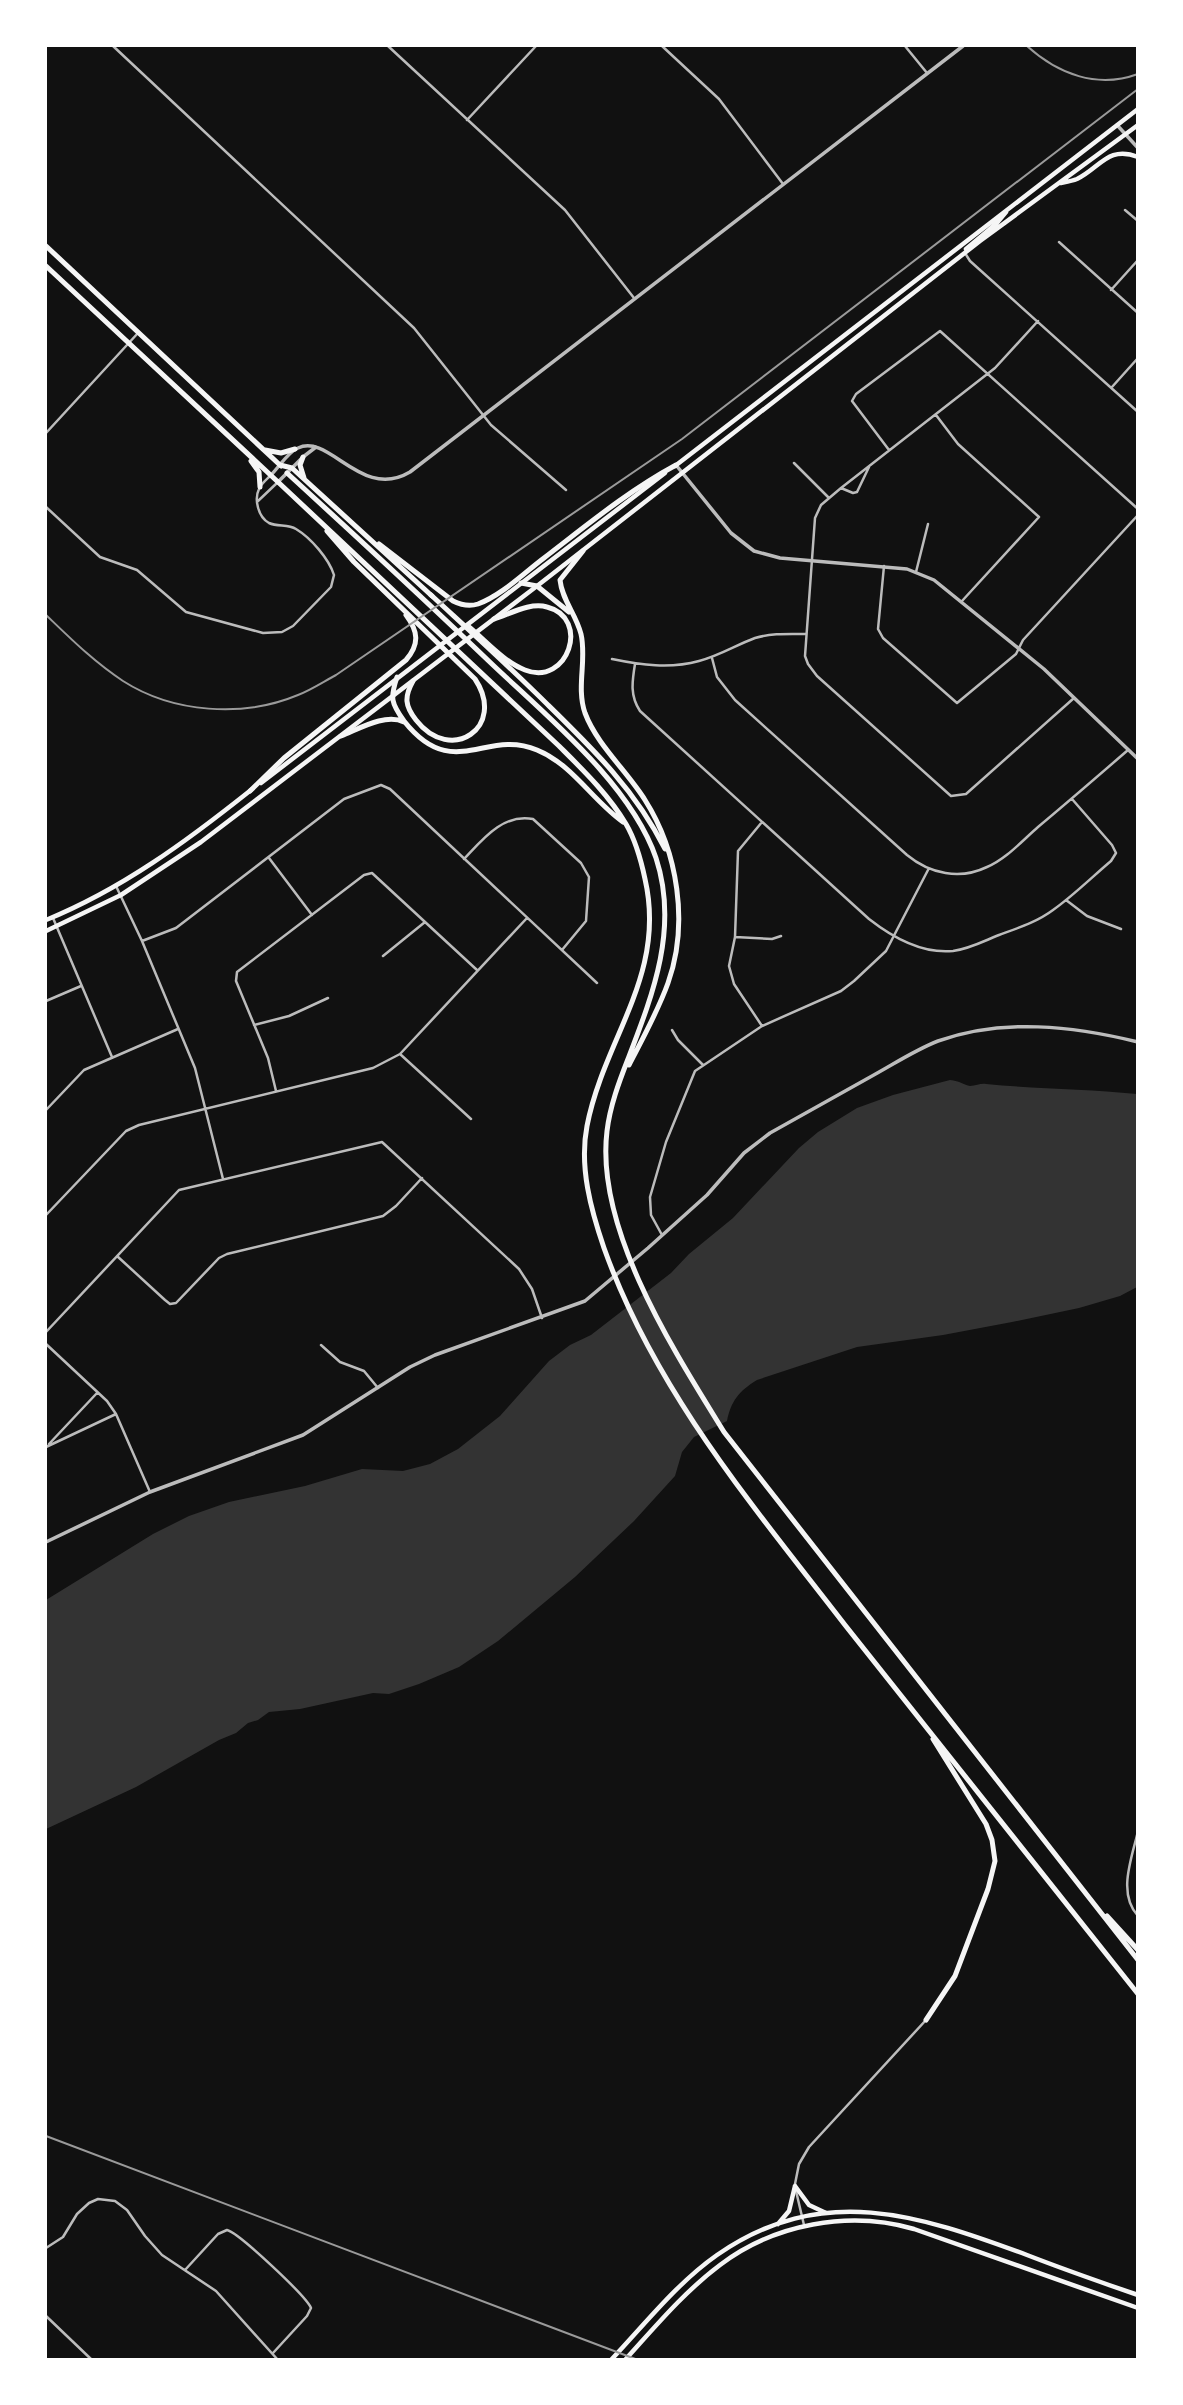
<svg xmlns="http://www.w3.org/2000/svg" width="1183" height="2405" viewBox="0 0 1183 2405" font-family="'Sofia Sans Condensed',sans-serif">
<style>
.water{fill:#333}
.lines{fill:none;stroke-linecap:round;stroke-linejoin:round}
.minor{stroke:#bcbcbc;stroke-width:2.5}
.tertiary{stroke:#bcbcbc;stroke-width:3.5}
.secondary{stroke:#f5f5f5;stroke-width:4.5}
.trunk{stroke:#f5f5f5;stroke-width:5}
.motorway{stroke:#f5f5f5;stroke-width:5}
.rail{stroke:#9a9a9a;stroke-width:2}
</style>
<rect width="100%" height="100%" fill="#111"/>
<path class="water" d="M950 1080C960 1081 964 1085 970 1086 976 1086 981 1083 986 1084 1037 1089 1087 1089 1137 1094V1287L1120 1296 1079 1308 1012 1322 943 1335 857 1347 757 1380C739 1391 731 1401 727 1421L694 1437 682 1452 675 1476 634 1521 575 1577 498 1641 459 1667 419 1684 389 1694 373 1693 300 1709 269 1712 258 1720 248 1723 236 1733 219 1740 136 1787 46 1829V1600L153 1534 189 1516 229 1502 305 1486 362 1469 403 1471 430 1464 458 1449 500 1416 549 1361 570 1345 591 1335 671 1273 689 1254 733 1218 799 1148 818 1132 857 1108 893 1095Z"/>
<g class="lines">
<path class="minor" d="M113 46 414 328 491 425 566 490
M388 46 565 210 634 298
M662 46 719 99 783 184
M905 46 927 73
M467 120 536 46
M1125 210 1138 221
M1059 242 1138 313
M965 253 970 261 1138 412
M1111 290 1138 260
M1038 321 995 368 841 488 821 505 815 518 805 656 808 664 817 676 951 796 966 794 1074 698
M1112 387 1138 358
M936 415 958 444 1039 517 962 601
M46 433 138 333
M889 450 852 401 856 394 940 331 1138 509
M794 463 829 498
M841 488 853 493 857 492 869 467
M258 501 278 482
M46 507 100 557 137 570 186 612 263 633 282 632 293 626 331 587 334 575C329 559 311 538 296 529 288 524 278 527 269 523 258 517 254 499 259 489 261 484 266 480 270 476
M884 566 878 629 883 638 957 703 1016 654 1023 640 1138 515
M916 572 928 524
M712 658 717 677 735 700 907 855C930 874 960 880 987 867 1006 859 1022 841 1038 827 1068 802 1098 776 1128 750
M612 659C641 665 670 669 699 661 719 656 736 645 755 638 772 633 788 634 805 634
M635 664C632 682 630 696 640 711L869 919C892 937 923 954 953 951 969 949 984 941 999 935 1018 928 1037 922 1053 910 1073 896 1092 877 1111 861L1116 853 1112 845 1072 799
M269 858 312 915
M464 859C482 840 503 813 533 819L581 863 589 877 586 921 562 950
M116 886 142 941 195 1068 223 1179
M1066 900 1087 916 1121 929
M53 918 112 1057
M735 937 772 939 781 936
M142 941 176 928 344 799 381 785 390 789 597 983
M383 956 425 922
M46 1001 81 986
M254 1025 289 1016 328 998
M762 1026 734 984 729 966 735 937 738 851 762 822
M672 1030 678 1040 703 1065
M400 1054 471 1119
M276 1091 268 1058 236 981 237 972 364 875 372 873 477 970
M46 1110 84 1070 178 1029
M46 1215 126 1131 139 1125 373 1068 400 1054 527 918
M662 1235 651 1215 650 1197 666 1142 695 1071 762 1026 841 991 854 981 886 951 928 870
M117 1256 165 1300 170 1304 176 1303 219 1258 227 1254 383 1216 396 1206 422 1178
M46 1332 179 1190 382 1142 519 1269 532 1289 542 1318
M46 1344 107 1401 116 1414 150 1492
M321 1345 340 1362 364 1371 378 1388
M49 1444 97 1393
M46 1447 116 1414
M1138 1831C1132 1858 1117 1893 1138 1916
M795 2184 799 2164 809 2147 926 2020
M796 2191 804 2225
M46 2248 63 2237 77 2214 89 2203 98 2199 115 2201 127 2210 145 2236 162 2255 216 2291 278 2360
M185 2270 218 2234 227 2230C239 2233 306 2296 311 2308L307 2316 273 2353
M46 2316 92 2360"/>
<path class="tertiary" d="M1117 125 1138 148
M676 465 731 533 754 551 780 558 907 569 934 580 1044 669 1138 759
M271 475C279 467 288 452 298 448 330 433 361 501 410 472L963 46
M278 482 303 457 316 447
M46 1542 150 1492 303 1435 410 1367 435 1355 585 1301 648 1248 707 1195 744 1153 770 1133C804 1114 838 1095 872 1076 894 1064 915 1050 938 1041 1003 1018 1073 1026 1138 1042"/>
<path class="secondary" d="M1061 183C1066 182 1072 181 1077 179 1100 168 1108 145 1138 157
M966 249 996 224 1006 212
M675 466 1138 109
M261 783 665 473
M46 920C122 889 187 841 251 790
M46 931 121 895 201 842 537 586 980 241 1138 125
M795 2186 809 2205 826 2213
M778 2224 789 2211 795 2186
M611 2360C645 2324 677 2283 717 2255 822 2182 919 2215 1027 2255 1063 2269 1100 2282 1138 2295
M625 2360C655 2327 684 2292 720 2265 774 2224 849 2210 914 2229L1138 2308"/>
<path class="trunk" d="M46 246 281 466
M46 266 278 482
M265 450 281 453 295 449
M303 457 300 465 304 478
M251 461 259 472 260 487
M280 465 292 468 432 596
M379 544 453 601C461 605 469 607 478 604 502 595 524 573 544 558 587 525 628 491 676 465
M469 627C486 641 504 662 525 670 568 687 591 618 547 607 530 602 510 614 494 619"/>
<path class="motorway" d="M287 473C357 537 426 601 494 666 549 718 631 785 656 858 679 928 653 994 628 1059 619 1082 610 1106 607 1131 595 1229 674 1351 724 1432L1138 1960
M278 482 559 746C583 770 608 794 626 824 636 841 641 860 645 879 667 975 604 1038 587 1126 579 1167 591 1210 604 1248 655 1391 754 1507 845 1625 942 1748 1040 1871 1138 1994
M327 531 354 562 475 679C507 727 451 765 416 720 405 706 404 697 413 681
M583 551 560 580C562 600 576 614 581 634 587 660 576 687 585 713 597 745 627 771 645 800 678 852 689 924 668 983 658 1011 643 1038 629 1065
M521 583 537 586 569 612
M431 595C470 631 510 667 548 705 594 750 636 791 665 849
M397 677C390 698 391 703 404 721 453 783 485 728 537 750 572 764 593 801 623 822
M341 736C359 729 385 713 404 722
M250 791 284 758 406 660C420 644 418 631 406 615
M1107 1916 1138 1950
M926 2020 955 1976 988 1889 995 1861 992 1840 986 1824 933 1739"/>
<path class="rail" d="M1027 46C1058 74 1097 89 1138 74
M46 615C70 638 94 662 123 681 173 713 243 718 298 695 311 690 323 682 336 675L682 439 1138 89
M46 2136 638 2360"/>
</g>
<rect width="1183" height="2405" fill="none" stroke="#ffffff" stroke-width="94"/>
</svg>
